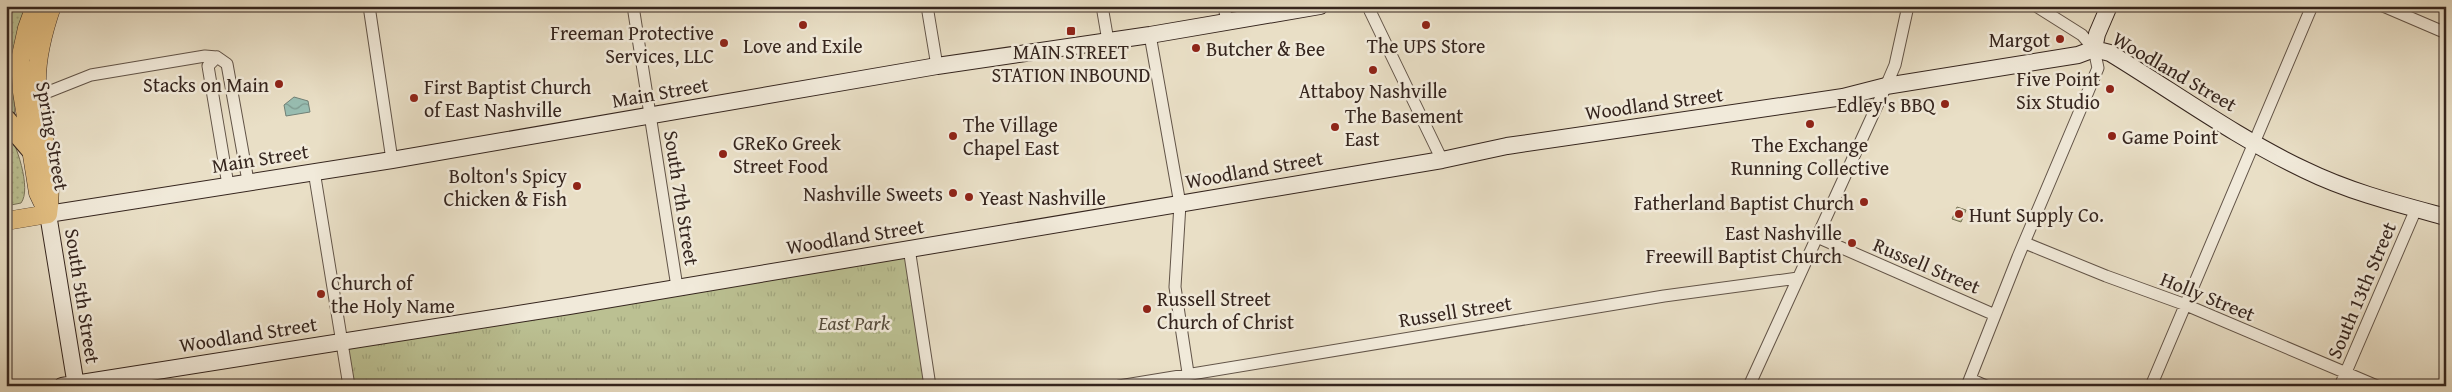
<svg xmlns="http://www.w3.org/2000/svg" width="2452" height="392" viewBox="0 0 2452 392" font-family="'Gentium Book Plus',serif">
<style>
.grass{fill:url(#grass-dots);stroke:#787258}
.park{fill:url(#park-tufts);stroke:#787258}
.garden{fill:#bbc092;stroke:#787258}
.water{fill:url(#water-waves);stroke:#708076}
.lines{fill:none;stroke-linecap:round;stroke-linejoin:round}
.street-casing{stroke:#625448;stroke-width:13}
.secondary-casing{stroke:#35251e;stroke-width:18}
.primary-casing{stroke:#35251e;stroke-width:19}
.highway-casing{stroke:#35251e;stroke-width:22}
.street{stroke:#f1eada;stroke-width:11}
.secondary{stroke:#f1eada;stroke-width:16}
.primary{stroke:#e4c083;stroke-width:18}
.highway{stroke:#e4c083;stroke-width:20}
.poi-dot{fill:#8f2418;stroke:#f1eada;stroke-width:2}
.labels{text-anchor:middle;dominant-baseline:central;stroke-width:5;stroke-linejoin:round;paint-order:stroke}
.poi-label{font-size:20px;fill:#35251e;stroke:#f1eada;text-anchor:start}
.street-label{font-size:20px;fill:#35251e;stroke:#f1eada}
.park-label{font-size:20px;font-style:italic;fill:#564c3b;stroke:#f1eada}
</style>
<defs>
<pattern id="grass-dots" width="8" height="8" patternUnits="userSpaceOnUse" patternTransform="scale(1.25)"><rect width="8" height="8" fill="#bbc092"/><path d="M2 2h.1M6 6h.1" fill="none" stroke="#a1a57d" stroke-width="1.8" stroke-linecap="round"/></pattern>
<pattern id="park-tufts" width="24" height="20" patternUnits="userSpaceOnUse" patternTransform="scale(1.25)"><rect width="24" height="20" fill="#bbc092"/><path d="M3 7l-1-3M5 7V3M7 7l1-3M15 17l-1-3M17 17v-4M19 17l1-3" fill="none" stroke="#a1a57d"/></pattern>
<pattern id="water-waves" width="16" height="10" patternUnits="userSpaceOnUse" patternTransform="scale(1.25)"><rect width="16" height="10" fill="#98bdb1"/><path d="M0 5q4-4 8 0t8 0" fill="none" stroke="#7d998f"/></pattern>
</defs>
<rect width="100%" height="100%" fill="#e9dfc6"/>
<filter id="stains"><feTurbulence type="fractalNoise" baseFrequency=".004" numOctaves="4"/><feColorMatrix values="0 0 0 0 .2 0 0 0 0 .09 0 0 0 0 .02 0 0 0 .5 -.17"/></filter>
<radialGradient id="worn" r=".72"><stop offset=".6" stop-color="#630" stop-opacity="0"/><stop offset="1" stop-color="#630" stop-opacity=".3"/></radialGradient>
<path class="grass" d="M6 6H26C11 45 13 82 15 123L6 113Z
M6 128C16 142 32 189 21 203L6 206Z"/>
<path class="park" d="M909 248 929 386H350L343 340Z"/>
<path class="garden" d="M1957 207 1966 210 1961 222 1952 219Z"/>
<path class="water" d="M294 97 308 101 310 112 286 116 284 105Z"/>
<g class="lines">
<g class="street-casing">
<path id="street" d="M369 6 392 160
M633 6 677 287
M927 6 937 66
M1102 6 1108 41
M1224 6 1227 22
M1372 6 1370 11 1442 160
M2383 6 2446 33
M1150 35 1180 204 1175 287 1190 386
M38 96 91 75 205 56 217 57
M314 171 349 386
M228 185 208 66 217 57 227 64 248 181
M1817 237 1995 315
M2025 243 2106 276 2186 305 2377 386
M909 248 930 386
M1970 379 1986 386
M1119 386 1664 296 1798 278
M1749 386 1886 86 1895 65 1908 6
M1967 386 2018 257 2098 68 2094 49 2082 35 2036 6
M2151 386 2312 6
M2340 386 2416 209"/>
</g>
<g class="secondary-casing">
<path id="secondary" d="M2094 49 2097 34 2109 6
M62 386 569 306 1442 160 1507 146 1843 97 1886 86 2078 55 2094 49 2110 53C2174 92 2237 138 2305 170 2350 192 2398 204 2446 217
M76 386 48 214 392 160 937 66 1150 35 1320 6"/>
</g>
<g class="primary-casing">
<path id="primary" d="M35 6 27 28 20 60 22 92 38 193 48 214
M48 214C55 171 39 128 37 85 36 58 43 32 52 6
M6 221 48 214"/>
</g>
<g class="highway-casing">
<path id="highway" d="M6 120 30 148"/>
</g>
<use href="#street" class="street"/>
<use href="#secondary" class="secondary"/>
<use href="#primary" class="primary"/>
<use href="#highway" class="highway"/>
</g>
<g class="poi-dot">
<circle cx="803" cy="25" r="5"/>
<circle cx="1426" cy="25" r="5"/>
<rect x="1066" y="26" width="10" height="10" rx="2.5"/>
<circle cx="2060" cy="39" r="5"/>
<circle cx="724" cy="43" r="5"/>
<circle cx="1196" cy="48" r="5"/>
<circle cx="1373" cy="70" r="5"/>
<circle cx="279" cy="84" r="5"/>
<circle cx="2110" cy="89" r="5"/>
<circle cx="414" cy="98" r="5"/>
<circle cx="1945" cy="104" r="5"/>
<circle cx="1810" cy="124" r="5"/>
<circle cx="1335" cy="127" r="5"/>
<circle cx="953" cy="136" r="5"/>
<circle cx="2112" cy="136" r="5"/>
<circle cx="723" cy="154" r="5"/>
<circle cx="577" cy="186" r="5"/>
<circle cx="953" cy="193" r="5"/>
<circle cx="969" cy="197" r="5"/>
<circle cx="1864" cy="202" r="5"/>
<circle cx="1959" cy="214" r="5"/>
<circle cx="1852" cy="243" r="5"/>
<circle cx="321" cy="294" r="5"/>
<circle cx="1147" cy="309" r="5"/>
</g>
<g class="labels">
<g class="poi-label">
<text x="714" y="32" text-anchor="end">Freeman Protective<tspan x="714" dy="23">Services, LLC</tspan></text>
<text x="2050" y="39" text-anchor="end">Margot</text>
<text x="803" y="45" text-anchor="middle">Love and Exile</text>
<text x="1426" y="45" text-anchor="middle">The UPS Store</text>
<text x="1206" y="48">Butcher &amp; Bee</text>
<text x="1071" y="51" text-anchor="middle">MAIN STREET<tspan x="1071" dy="23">STATION INBOUND</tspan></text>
<text x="2100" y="78" text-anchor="end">Five Point<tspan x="2100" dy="23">Six Studio</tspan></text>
<text x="269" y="84" text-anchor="end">Stacks on Main</text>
<text x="424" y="86">First Baptist Church<tspan x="424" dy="23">of East Nashville</tspan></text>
<text x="1373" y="90" text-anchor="middle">Attaboy Nashville</text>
<text x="1935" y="104" text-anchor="end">Edley's BBQ</text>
<text x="1345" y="115">The Basement<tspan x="1345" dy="23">East</tspan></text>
<text x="963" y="124">The Village<tspan x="963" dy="23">Chapel East</tspan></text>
<text x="2122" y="136">Game Point</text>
<text x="733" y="142">GReKo Greek<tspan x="733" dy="23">Street Food</tspan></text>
<text x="1810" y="144" text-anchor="middle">The Exchange<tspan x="1810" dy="23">Running Collective</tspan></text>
<text x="567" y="175" text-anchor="end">Bolton's Spicy<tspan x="567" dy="23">Chicken &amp; Fish</tspan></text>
<text x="943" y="193" text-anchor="end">Nashville Sweets</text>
<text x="979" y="197">Yeast Nashville</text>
<text x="1854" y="202" text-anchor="end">Fatherland Baptist Church</text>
<text x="1969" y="214">Hunt Supply Co.</text>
<text x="1842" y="232" text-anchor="end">East Nashville<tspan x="1842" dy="23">Freewill Baptist Church</tspan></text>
<text x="331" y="282">Church of<tspan x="331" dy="23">the Holy Name</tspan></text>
<text x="1157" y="298">Russell Street<tspan x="1157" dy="23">Church of Christ</tspan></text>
</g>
<g class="street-label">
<text transform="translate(2175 71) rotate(30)">Woodland Street</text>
<text transform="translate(660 92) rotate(-10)">Main Street</text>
<text transform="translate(1654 103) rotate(-8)">Woodland Street</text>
<text transform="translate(53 136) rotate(80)">Spring Street</text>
<text transform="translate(260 158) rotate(-9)">Main Street</text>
<text transform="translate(1254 169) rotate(-10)">Woodland Street</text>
<text transform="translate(682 198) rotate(81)">South 7th Street</text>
<text transform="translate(855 236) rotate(-9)">Woodland Street</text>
<text transform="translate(1927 265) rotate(23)">Russell Street</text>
<text transform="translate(2361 290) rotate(-67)">South 13th Street</text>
<text transform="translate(83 296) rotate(81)">South 5th Street</text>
<text transform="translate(2208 296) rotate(22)">Holly Street</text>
<text transform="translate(1455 311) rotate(-9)">Russell Street</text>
<text transform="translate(248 334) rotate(-9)">Woodland Street</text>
</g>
<g class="park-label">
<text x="854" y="322">East Park</text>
</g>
</g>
<rect width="2452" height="392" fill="none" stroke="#e9dfc6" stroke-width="25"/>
<rect x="8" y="8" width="2437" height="377" fill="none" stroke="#35251e" stroke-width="2.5"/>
<rect x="12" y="12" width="2427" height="367" fill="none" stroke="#35251e"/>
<rect width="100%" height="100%" filter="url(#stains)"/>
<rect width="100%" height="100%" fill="url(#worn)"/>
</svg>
